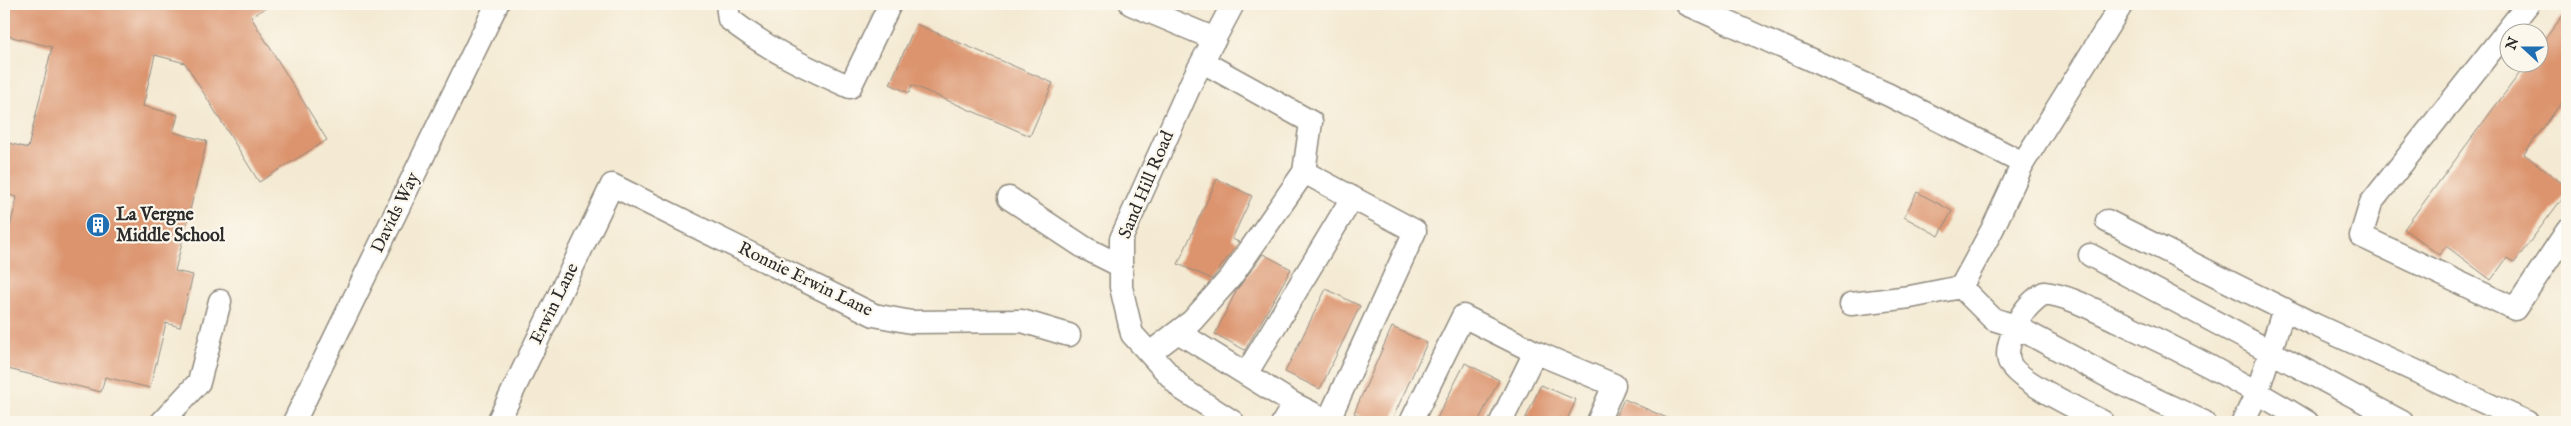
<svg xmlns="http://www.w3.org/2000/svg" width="2571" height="426" viewBox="0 0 2571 426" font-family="'IM FELL English',serif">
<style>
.building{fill:#dc946e}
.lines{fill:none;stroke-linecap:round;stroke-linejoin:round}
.minor-casing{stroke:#908a7f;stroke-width:25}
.minor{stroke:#fff;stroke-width:22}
.labels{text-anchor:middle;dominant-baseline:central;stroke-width:4.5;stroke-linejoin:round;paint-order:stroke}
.street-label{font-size:18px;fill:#2b2b2b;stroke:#fbf7ec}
.poi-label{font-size:18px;font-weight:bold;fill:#2b2b2b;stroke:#fbf7ec;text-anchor:start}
</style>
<rect width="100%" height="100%" fill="#fbf7ec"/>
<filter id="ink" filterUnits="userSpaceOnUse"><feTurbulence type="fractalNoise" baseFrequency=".02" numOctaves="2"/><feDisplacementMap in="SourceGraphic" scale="10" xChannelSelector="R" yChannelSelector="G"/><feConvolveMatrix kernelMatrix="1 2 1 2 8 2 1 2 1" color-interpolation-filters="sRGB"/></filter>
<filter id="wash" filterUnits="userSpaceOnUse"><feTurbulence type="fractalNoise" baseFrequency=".0096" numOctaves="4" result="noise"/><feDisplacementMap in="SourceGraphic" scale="20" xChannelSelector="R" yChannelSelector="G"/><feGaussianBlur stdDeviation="1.12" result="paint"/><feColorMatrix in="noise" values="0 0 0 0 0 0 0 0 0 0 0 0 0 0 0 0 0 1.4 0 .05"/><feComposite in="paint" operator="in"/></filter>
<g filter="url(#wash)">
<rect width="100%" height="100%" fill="#f4ead3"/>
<g id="blocks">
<path class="building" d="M4 4H272L251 17 327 140 259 182 185 63 155 55 143 106 178 115 173 132 207 141 175 271 193 275 180 327 166 323 150 388 105 377 101 392 4 368V253L17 197 4 194V142L28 148 52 47 4 35Z
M2567 10V95L2524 154 2567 187V192L2514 263 2507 258 2491 280 2446 246 2439 255 2404 229 2528 62H2538V48Z
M916 24 1053 83 1030 136 912 85 909 93 890 84Z
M1217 179 1252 196 1232 239 1239 242 1212 279 1178 264Z
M1917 192 1952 211 1939 236 1904 217Z
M1263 254 1291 269 1245 350 1215 334 1236 291Z
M1326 289 1360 306 1320 389 1285 372Z
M1392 327 1427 343 1391 422H1374L1354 413Z
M1465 363 1499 380 1478 422H1435Z
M1541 385 1576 400 1566 422H1524Z
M1624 399 1676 422H1613Z"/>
</g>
</g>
<g filter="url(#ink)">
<use href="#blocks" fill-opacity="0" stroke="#908a7f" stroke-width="1"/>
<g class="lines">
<g class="minor-casing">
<path id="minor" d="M727 4 729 19C769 50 803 66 850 87L890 4
M1131 4 1215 39
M1687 4 1889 95 2023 163 2122 4
M2528 4 2371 203 2361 236 2515 309 2567 231
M1203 62 1311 122 1304 172 1415 231 1328 421 1294 404 1283 422
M1009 198 1085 248 1121 266
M2107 221 2313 324 2527 422
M2090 255 2402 422
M1961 287 1993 319 2015 326 2124 385 2204 422
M1851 304 1910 297 1961 287 1993 228 2023 163
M1178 332 1294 404
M1535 352 1614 385 1598 422
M1150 353 1192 321 1231 277 1304 172
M1246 374 1352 198
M162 422 199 382 220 301
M294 422 497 4
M498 422 612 185 874 315 911 322 1022 321 1069 335
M1233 422 1182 389 1132 334 1121 287V239L1192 81 1233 4
M1411 422 1463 316 1535 352 1501 422
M2103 422C2084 412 2013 379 2009 361 2006 351 2010 340 2014 331 2020 314 2029 303 2044 293 2070 296 2094 310 2118 321 2183 351 2247 385 2307 422
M2243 422 2257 393 2284 309"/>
</g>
<use href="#minor" class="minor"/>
</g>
</g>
<defs>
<g id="building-disc" transform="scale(1.25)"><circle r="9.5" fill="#1f6fb2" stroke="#fbf7ec"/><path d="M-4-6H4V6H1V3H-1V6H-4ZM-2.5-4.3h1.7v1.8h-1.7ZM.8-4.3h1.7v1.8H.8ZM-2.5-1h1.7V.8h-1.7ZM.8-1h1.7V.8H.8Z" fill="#fff"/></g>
</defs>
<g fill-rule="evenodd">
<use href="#building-disc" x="98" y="225"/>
</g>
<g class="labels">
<g class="street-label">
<text transform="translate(1147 185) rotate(-67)">Sand Hill Road</text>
<text transform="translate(396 213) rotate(-64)">Davids Way</text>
<text transform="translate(805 280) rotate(26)">Ronnie Erwin Lane</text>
<text transform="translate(555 304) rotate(-64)">Erwin Lane</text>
</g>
<g class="poi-label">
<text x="116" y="215">La Vergne<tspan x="116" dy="21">Middle School</tspan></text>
</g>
</g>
<rect width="2571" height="426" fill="none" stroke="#fbf7ec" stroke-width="20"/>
<g transform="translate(2524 48) rotate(291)"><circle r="24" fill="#fbf7ec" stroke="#a8a59f"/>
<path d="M0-4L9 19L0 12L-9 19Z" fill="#1f6fb2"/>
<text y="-8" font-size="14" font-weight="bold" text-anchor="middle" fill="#2b2b2b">N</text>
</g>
</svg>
